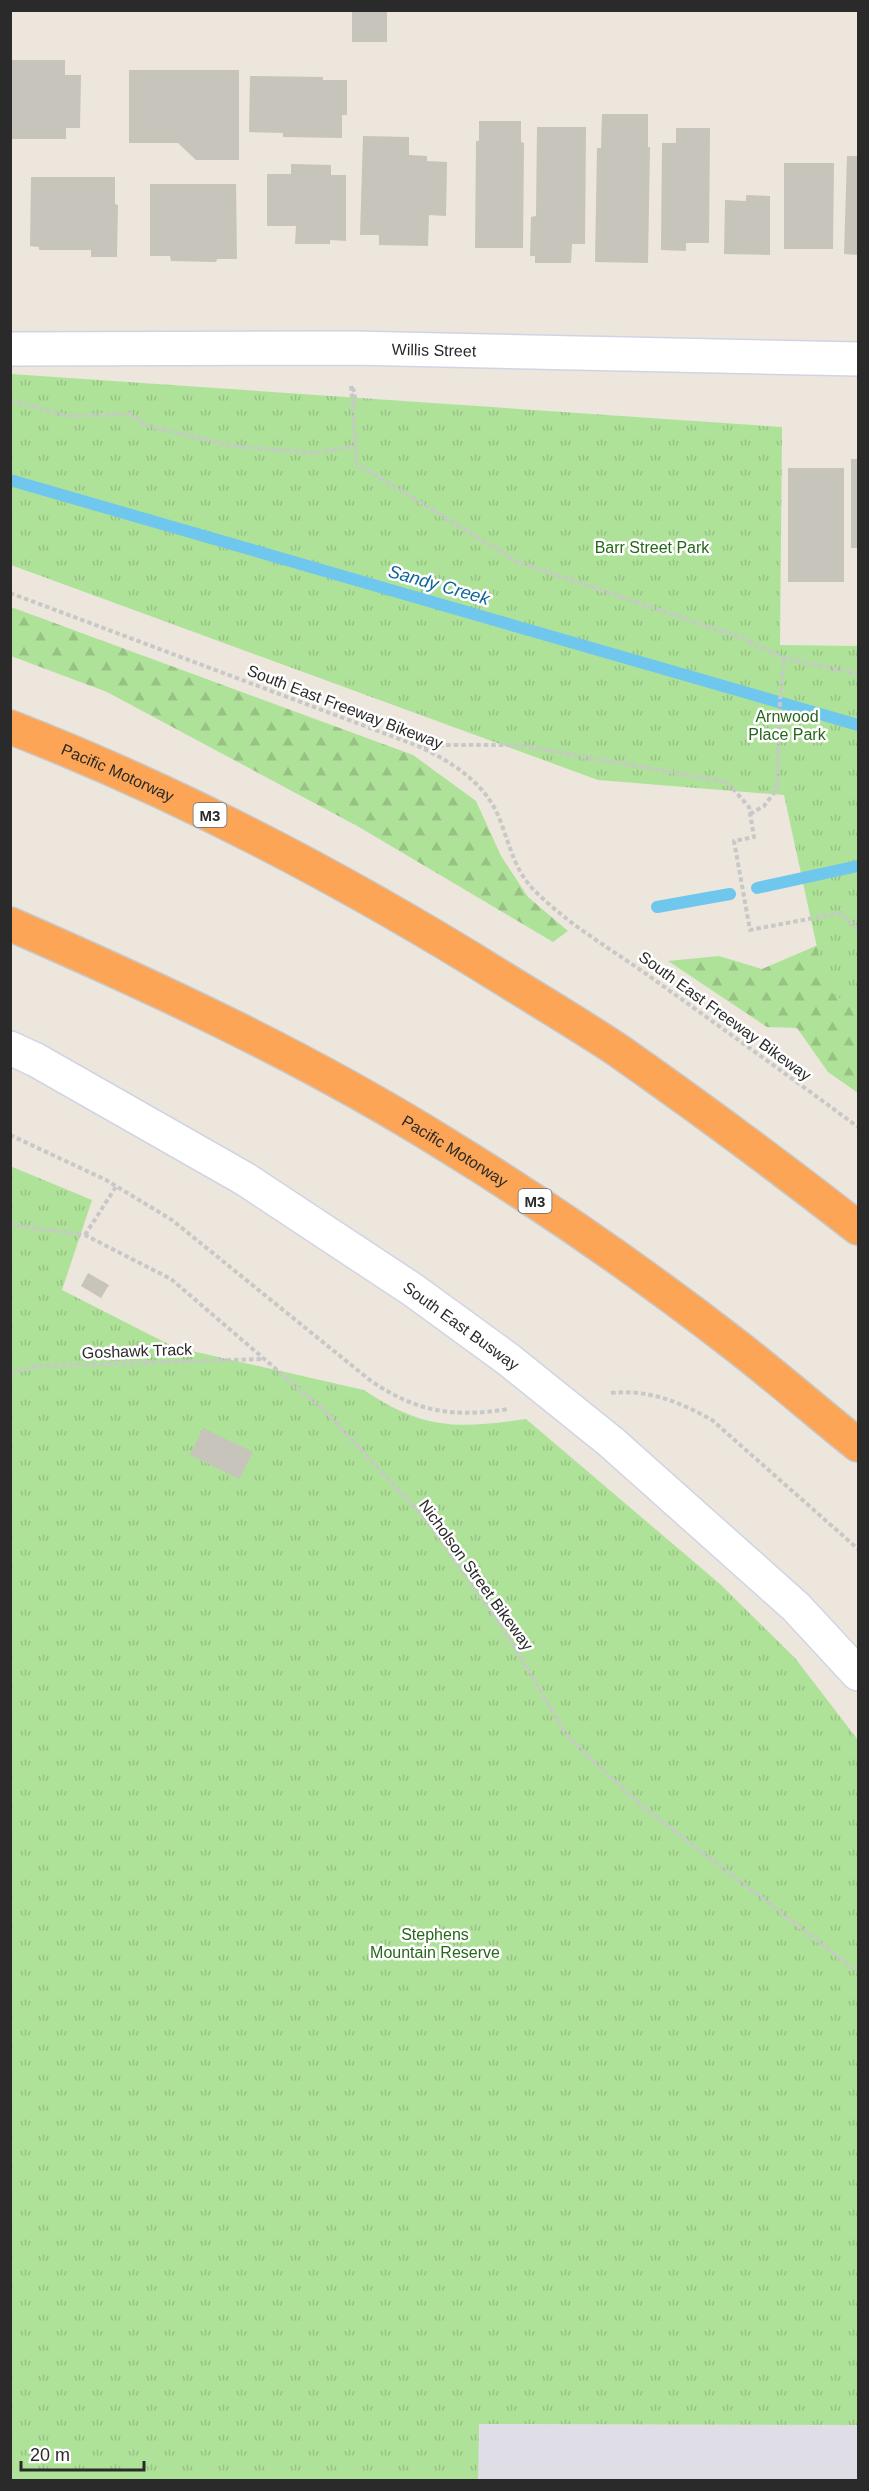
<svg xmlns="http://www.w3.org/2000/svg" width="869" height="2491" viewBox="0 0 869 2491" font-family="Helvetica,sans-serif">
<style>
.industrial{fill:#dfdde5}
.forest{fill:url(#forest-firs)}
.park{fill:url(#park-tufts)}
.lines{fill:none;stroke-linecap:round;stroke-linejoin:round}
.stream{stroke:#6fc7ee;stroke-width:12}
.building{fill:#c7c4bb}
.minor-casing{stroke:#d1d4e3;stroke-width:36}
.highway-casing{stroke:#c8c8c8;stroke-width:36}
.path{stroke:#c8c8c8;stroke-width:4;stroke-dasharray:4.5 3;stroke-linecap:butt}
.minor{stroke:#fff;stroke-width:33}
.highway{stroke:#fda556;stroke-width:33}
.minor-bridge-casing{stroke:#d1d4e3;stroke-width:36;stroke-linecap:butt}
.minor-bridge{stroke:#fff;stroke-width:33}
.labels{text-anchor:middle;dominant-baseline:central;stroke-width:5;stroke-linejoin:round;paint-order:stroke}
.shield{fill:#fff;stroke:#6a6a6a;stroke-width:1.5}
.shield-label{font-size:15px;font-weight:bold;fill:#2a2a2a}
.street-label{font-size:16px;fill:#2a2a2a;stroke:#fff}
.park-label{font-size:16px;fill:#27671a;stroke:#fff}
.water-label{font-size:18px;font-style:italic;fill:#0e659a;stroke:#fff}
</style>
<defs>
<pattern id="forest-firs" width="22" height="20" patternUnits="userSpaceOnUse" patternTransform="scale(1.5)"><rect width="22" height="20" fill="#afe299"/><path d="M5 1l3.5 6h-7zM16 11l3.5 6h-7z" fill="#97c284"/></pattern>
<pattern id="park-tufts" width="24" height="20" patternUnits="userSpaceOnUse" patternTransform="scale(1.5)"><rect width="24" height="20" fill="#afe299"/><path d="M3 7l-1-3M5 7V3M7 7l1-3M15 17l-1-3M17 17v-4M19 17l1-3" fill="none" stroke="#97c284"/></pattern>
</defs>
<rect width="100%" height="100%" fill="#ece6dc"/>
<path class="industrial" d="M478 2424 858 2425V2480H478Z"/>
<path class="forest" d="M11 607 413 755 476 801 501 856 528 897 568 931 553 942 359 827 107 692 11 656Z
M832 939 858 956V1093L828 1072 797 1028 767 1027 668 961 719 956 762 969Z"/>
<path class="park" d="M11 374 782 427 780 645 858 646V1010L826 989 784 795 598 780 11 565Z
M10 1166 92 1200 62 1290 174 1347 364 1390C423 1430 458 1429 526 1419L720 1584 795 1658 858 1740V2425L479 2424 478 2480H11Z"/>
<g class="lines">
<path class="stream" d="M10 480 858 725
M757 888 858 866
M657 907 730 894"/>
</g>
<path class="building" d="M357 10H387V42H352V11Z
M10 60H65V75H81L80 128H66V139H10Z
M129 70H239V160H196L178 143H129Z
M250 76 323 77V80H347V115H342V138L283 137V133L249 132Z
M602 114H648V147H650L648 263 595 262 597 148H601Z
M479 121H521V142L524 143 523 248H475L476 141H479Z
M537 127H586L585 244H572L571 263H535V256H530L531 217 536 216Z
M676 128H710L709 243H686V251L661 250 662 143H676Z
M363 136 409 137V155L427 156V161L447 162 446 216 429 215 428 246 379 245V235H360Z
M847 156H858V255L844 254Z
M784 163H834L833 249H784Z
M291 164 331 165V175H346V241L330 240V244H295L296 226H267V174H291Z
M31 177H115V204L118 205 117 257H91V250H39V247L30 246Z
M150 184H236L237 259H217L216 262 171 261 170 256H150Z
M746 195 770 196V255L724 254 725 200 746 201Z
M851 459H858V548H851Z
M788 468H844V582H788Z
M88 1273 109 1285 101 1298 81 1286Z
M203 1428 253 1452 239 1479 190 1455Z"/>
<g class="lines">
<g class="minor-casing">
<g id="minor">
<path id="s1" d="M10 349 352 348 858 359"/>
<path d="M10 1048 36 1060 245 1179 413 1290 509 1360"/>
<path d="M611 1442 796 1607 858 1674"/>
</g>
</g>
<g class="highway-casing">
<g id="highway">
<path id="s2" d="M10 727C185 795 351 883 509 982 546 1005 583 1027 619 1051 700 1108 780 1167 858 1228"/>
<path id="s3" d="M10 924C159 989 307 1058 445 1144 546 1206 644 1274 738 1347 779 1379 818 1413 858 1445"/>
</g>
</g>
<path class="path" d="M351 386 357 464 518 562 742 638 784 658 858 674
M352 388 355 392 354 409
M10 400 66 416 129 414 145 425 232 446 313 453 355 446
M10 593 418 746C452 762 486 783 500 820 510 846 515 872 536 892 569 925 611 949 649 976 719 1026 789 1076 858 1127
M424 748 445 745H517L727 782 749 807 754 837 734 841 750 930 840 913 858 929
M750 814 764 806 777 789 780 703 784 658
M10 1135 106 1180 172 1220 371 1381C417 1412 454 1418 508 1409
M10 1225 85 1235 171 1279 325 1411 427 1521 504 1630 568 1737 642 1806 858 1972
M85 1235 117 1185
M10 1373 37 1366 264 1359
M611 1393C648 1389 680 1402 712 1420L858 1549"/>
<use href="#minor" class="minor"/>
<use href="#highway" class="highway"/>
<g class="minor-bridge-casing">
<path id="minor-bridge" d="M509 1360 611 1442"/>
</g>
<use href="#minor-bridge" class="minor-bridge"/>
</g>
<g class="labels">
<g class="shield">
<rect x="193.5" y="803" width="33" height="24" rx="4.5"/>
<rect x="518.5" y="1189" width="33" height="24" rx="4.5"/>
</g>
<g class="shield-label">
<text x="210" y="815">M3</text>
<text x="535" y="1201">M3</text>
</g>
<g class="street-label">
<text stroke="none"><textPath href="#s1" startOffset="424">Willis Street</textPath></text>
<text transform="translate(345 707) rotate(21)">South East Freeway Bikeway</text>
<text stroke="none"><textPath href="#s2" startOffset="117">Pacific Motorway</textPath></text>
<text transform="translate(725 1016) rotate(36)">South East Freeway Bikeway</text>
<text stroke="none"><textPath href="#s3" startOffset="500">Pacific Motorway</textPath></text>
<text transform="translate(461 1326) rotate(36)">South East Busway</text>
<text transform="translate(137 1351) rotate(-2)">Goshawk Track</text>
<text transform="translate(476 1575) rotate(54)">Nicholson Street Bikeway</text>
</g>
<g class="park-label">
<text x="652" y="547">Barr Street Park</text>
<text x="787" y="716">Arnwood<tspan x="787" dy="18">Place Park</tspan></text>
<text x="435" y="1934">Stephens<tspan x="435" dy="18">Mountain Reserve</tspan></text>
</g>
<g class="water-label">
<text transform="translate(439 585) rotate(16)">Sandy Creek</text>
</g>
</g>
<rect width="869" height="2491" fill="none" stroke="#2a2a2a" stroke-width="24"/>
<path d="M21 2461v9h123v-9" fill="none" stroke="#2a2a2a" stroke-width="3"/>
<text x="30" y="2461" font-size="18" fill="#2a2a2a" stroke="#ffffff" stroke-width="4.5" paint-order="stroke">20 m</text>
</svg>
